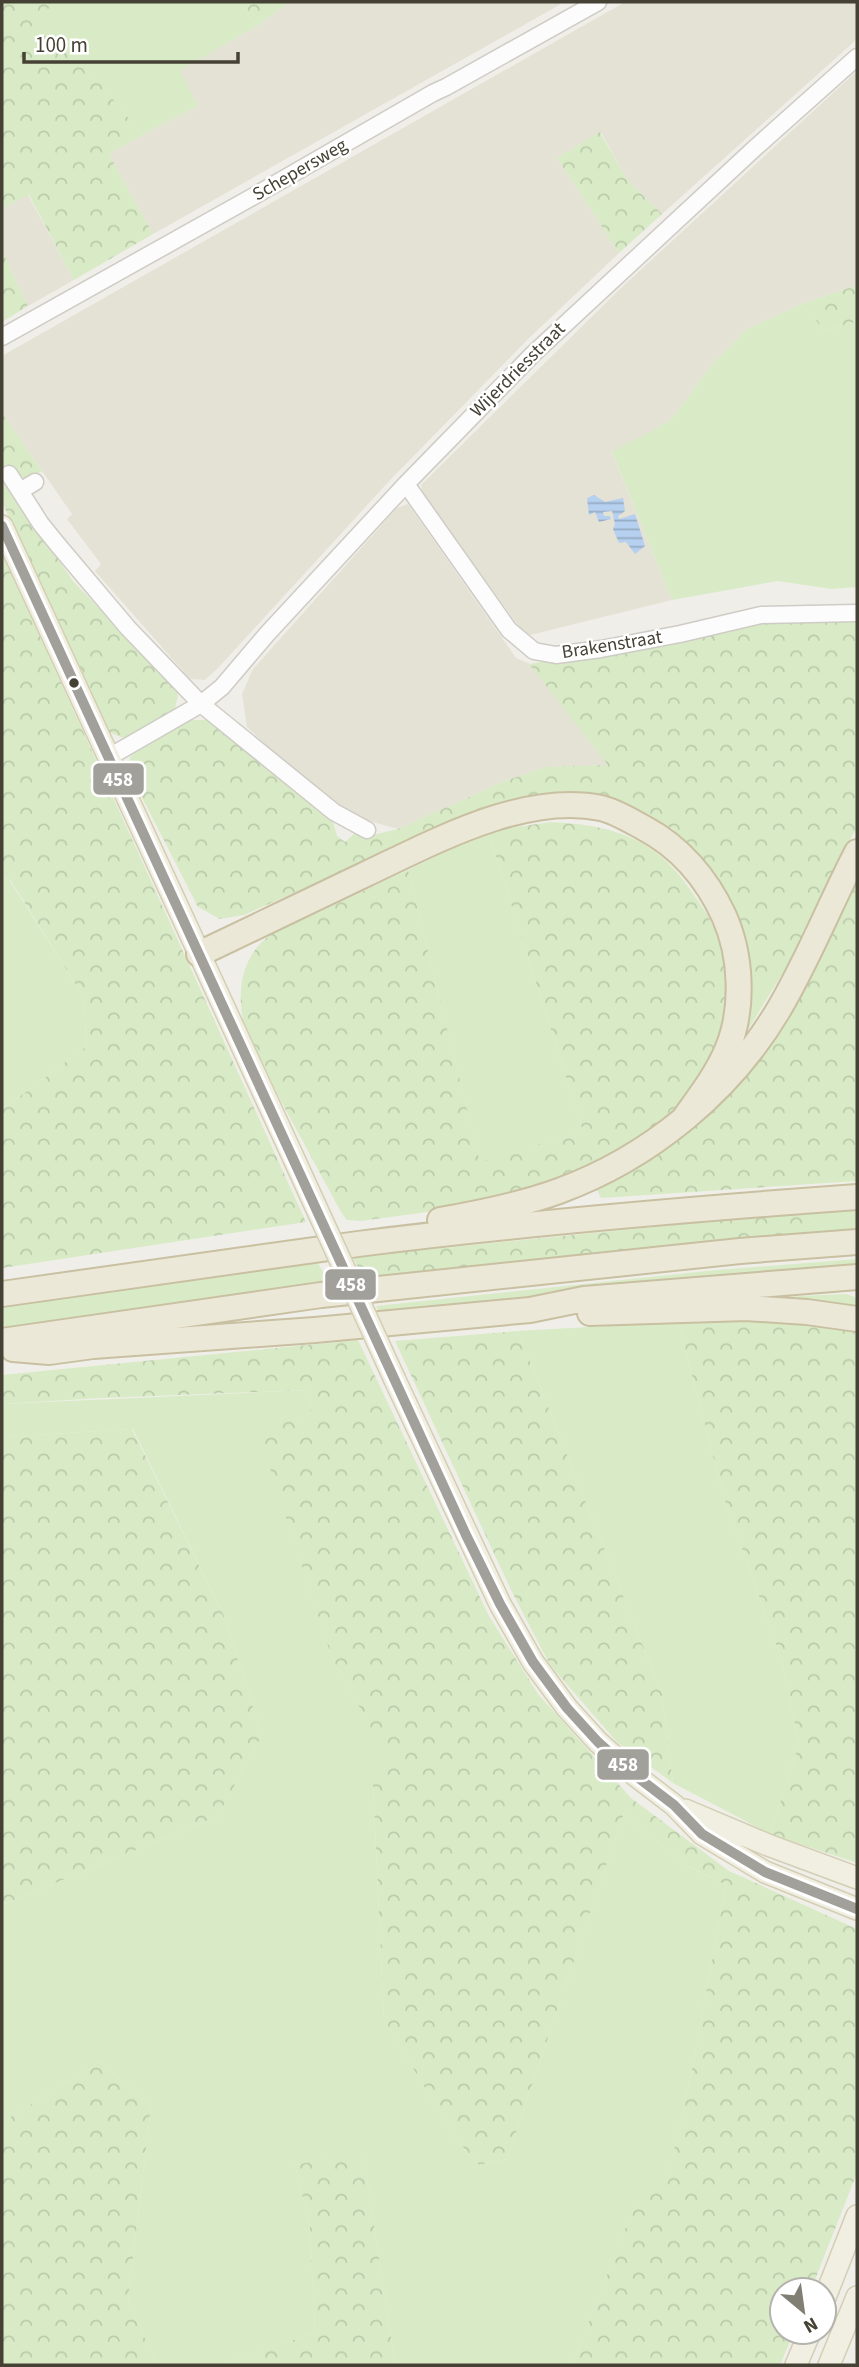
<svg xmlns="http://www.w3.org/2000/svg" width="859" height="2367" viewBox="0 0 859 2367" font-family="'Source Sans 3',sans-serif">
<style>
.residential{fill:#e4e1d5}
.green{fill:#d8ebc6}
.forest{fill:url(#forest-crowns)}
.water{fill:url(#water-rules)}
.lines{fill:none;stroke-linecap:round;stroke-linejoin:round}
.minor-casing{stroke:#ceccc5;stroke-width:19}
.major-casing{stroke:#d3ceb4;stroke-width:24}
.highway-casing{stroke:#c9c0a2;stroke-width:28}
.minor{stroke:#fdfcfc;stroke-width:16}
.major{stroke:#f1efe2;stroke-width:21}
.highway{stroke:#ece8d8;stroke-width:24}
.major-bridge-casing{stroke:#d3ceb4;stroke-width:24;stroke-linecap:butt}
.major-bridge{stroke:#f1efe2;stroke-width:21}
.bus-1-casing{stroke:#fff;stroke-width:16}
.bus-1{stroke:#a2a09a;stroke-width:10}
.bus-dot{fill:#454134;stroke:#fff;stroke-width:2.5}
.labels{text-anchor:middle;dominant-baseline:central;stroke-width:5;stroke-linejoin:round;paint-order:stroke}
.street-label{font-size:19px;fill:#454134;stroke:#fff}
.line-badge{stroke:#fff;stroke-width:2.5}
.badge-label{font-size:19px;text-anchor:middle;font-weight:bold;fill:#fff}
</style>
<defs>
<pattern id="forest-crowns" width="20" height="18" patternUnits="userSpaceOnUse" patternTransform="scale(1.75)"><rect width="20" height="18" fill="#d8ebc6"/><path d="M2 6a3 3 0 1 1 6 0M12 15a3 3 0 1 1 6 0" fill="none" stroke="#bbcbab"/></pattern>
<pattern id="water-rules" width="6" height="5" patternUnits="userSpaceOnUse" patternTransform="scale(1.75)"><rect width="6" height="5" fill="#b6d0f0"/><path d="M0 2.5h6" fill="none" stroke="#96aac3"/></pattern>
</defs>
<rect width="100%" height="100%" fill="#f0eee8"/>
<path class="residential" d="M290 2H559L561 4 153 234 109 154 142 135 198 106 179 70 257 26Z
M625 2H857V39L662 214 628 181 601 132 557 158 619 253 528 339 391 479 218 668 205 680 190 679 95 571 101 564 67 519 72 514 2 413V356Z
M857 71V285L802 304 748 328 711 366 671 420 612 453 672 600 526 636 423 495 421 485 621 288Z
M28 195 74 280 28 306 2 251V209Z
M408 504 516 658 530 664 609 766 545 767 502 782 398 829 358 818 312 788 247 727 242 694 253 669 397 508Z"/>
<path class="green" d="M59 2H239L257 26 180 70 198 106 142 135 42 12Z
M802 304 825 331 857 321V587L832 589 778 581 672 600 612 452 671 420 711 366 748 328Z
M488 831 583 1131 480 1163 408 870Z
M2 876 10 881 83 996 87 1046 2 1110Z
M743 979H779L746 1033 738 1035Z
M857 1208V1232L827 1234 804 1212Z
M314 1257 331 1285 2 1332V1305Z
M857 1259V1268L379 1313 376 1306 716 1270Z
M846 1294 857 1298V1309L736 1299Z
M678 1322 724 1498 782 1661 799 1744 770 1834 673 1783 662 1694 518 1331Z
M309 1390 312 1413 258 1430 332 1658 391 1762 373 1784 384 2020 456 2139 479 2165 507 2159 624 1813 682 1863 726 1885 691 2075 667 2181 637 2200 572 2365H395L363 2152 295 2165 310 2227 315 2332 224 2365H157L128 2301 151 2106 100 2062 2 2122V1905L218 1816 262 1735 224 1616 133 1429 2 1437V1404Z"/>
<path class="forest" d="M2 2H59L43 12 142 135 109 154 153 234 74 280 29 195 2 209Z
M239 2H290L257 26Z
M600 132 628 181 662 214 619 253 557 158Z
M2 251 28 306 2 322Z
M857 285V321L825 331 802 304Z
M2 413 42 471 30 478 17 477 19 503 73 581 179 691 174 713 124 738 108 732 2 502Z
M2 553 306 1222 2 1268V1110L87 1046 83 996 11 881 2 876Z
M857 621V828L839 858 799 950 779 979H743V941L723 888 673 829 602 796 548 795 464 818 244 915 220 919 198 907 127 768 131 755 146 743 186 720H208L333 821 337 836 345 842 355 833 369 836 398 829 502 782 545 767 608 765 529 664 764 624Z
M551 822C586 824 618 828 648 847 666 858 680 875 692 892 701 905 711 918 716 933 739 992 721 1073 672 1113 640 1138 605 1162 568 1178 554 1184 537 1187 522 1191 503 1196 484 1202 465 1206 431 1212 395 1216 360 1221L347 1220 341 1212 247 1038C239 1008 236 976 255 950 269 930 299 921 320 912 349 898 378 884 408 870L480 1162 583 1131 488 831Z
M857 874V1181L601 1198 597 1190 685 1130Z
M804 1212 827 1234 363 1279 353 1257Z
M814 1321 857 1328V1863L770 1834 799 1744 782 1661 724 1498 678 1322Z
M518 1331 662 1694 673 1783 617 1742 550 1665 511 1590 395 1341Z
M358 1340 489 1616 538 1694 631 1798 729 1871 857 1929V2173L811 2290H782V2332H794L780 2365H572L637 2199 667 2180 691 2075 726 1885 682 1863 624 1813 507 2159 479 2165 456 2139 384 2020 373 1784 390 1762 332 1658 257 1429 312 1413 309 1390 102 1398 2 1404V1375Z
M132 1429 224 1616 262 1735 218 1816 2 1905V1437Z
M100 2062 151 2106 128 2301 157 2365H2V2122Z
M363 2151 395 2365H224L315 2332 310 2227 295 2165Z"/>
<path class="water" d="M594 495 605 502 623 498 625 511 618 516 619 519 635 514 645 546 635 554 626 542 619 543 613 529 615 524 612 511 603 512 604 516H610L611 519 599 522 595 512 589 515 587 498Z"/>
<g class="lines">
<g class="minor-casing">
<path id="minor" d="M2 337 254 196 433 93 446 87 598 2
M9 474 41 524 58 545 128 628 201 704 334 812 367 830
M406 484 509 630 534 651 556 655 601 649 680 634 761 615 857 613
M20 491 35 482
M109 757 201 704 222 687 267 634 406 484 533 354 755 148 857 57"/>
</g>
<g class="major-casing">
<path id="major" d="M2 526 294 1159
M395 1380 500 1604 533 1662 567 1708 598 1742 636 1776 674 1805 702 1834 765 1872 857 1909
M685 1810 768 1845 857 1878
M824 2300 857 2216
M796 2365 810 2332
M829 2365 857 2297"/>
</g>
<g class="highway-casing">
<path id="highway" d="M199 954C255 927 310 901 366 874 434 842 524 792 601 808 615 811 631 821 644 828 680 847 707 879 724 916 742 956 744 1010 727 1050 717 1074 700 1096 685 1117
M440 1220C480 1213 521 1205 559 1191 649 1158 730 1092 779 1009 809 958 830 904 857 852
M2 1294C120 1277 239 1260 358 1244 523 1223 691 1209 857 1197
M590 1313 746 1308 807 1312 857 1319
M2 1341 321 1295 740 1251 857 1242
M13 1349 49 1352 93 1346 315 1330 530 1310 584 1299 857 1277"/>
</g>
<use href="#minor" class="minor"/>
<use href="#major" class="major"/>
<use href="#highway" class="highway"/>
<g class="major-bridge-casing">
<path id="major-bridge" d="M294 1159 395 1380"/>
</g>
<use href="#major-bridge" class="major-bridge"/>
<g class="bus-1-casing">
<path id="bus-1" d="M2 526 466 1535 500 1604 533 1662 567 1708 598 1742 636 1776 674 1805 702 1834 765 1872 857 1909"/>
</g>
<use href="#bus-1" class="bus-1"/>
</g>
<circle class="bus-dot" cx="74" cy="683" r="6"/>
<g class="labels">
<g class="street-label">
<text transform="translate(300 170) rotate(-30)">Schepersweg</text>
<text transform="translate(518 370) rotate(-45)">Wijerdriesstraat</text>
<text transform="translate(612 645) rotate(-9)">Brakenstraat</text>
</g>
</g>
<g class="line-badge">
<rect x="92" y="762" width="53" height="34" rx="7" fill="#a2a09a"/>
<rect x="324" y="1268" width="53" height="33" rx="7" fill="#a2a09a"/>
<rect x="596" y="1748" width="54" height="33" rx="7" fill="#a2a09a"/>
</g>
<g class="badge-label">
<text x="118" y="786">458</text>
<text x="351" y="1291">458</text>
<text x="623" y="1771">458</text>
</g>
<rect width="859" height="2367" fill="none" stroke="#454134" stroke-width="7"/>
<g transform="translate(803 2311) rotate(151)"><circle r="33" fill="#ffffff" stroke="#b5b3ae" stroke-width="2"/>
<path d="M0-5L12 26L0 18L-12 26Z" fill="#817e73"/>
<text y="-10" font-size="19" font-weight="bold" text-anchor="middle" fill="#454134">N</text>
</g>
<path d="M24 52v10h214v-10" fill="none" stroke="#454134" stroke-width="3.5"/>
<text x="35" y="52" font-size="21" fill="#454134" stroke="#ffffff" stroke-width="5" paint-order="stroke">100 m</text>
</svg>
